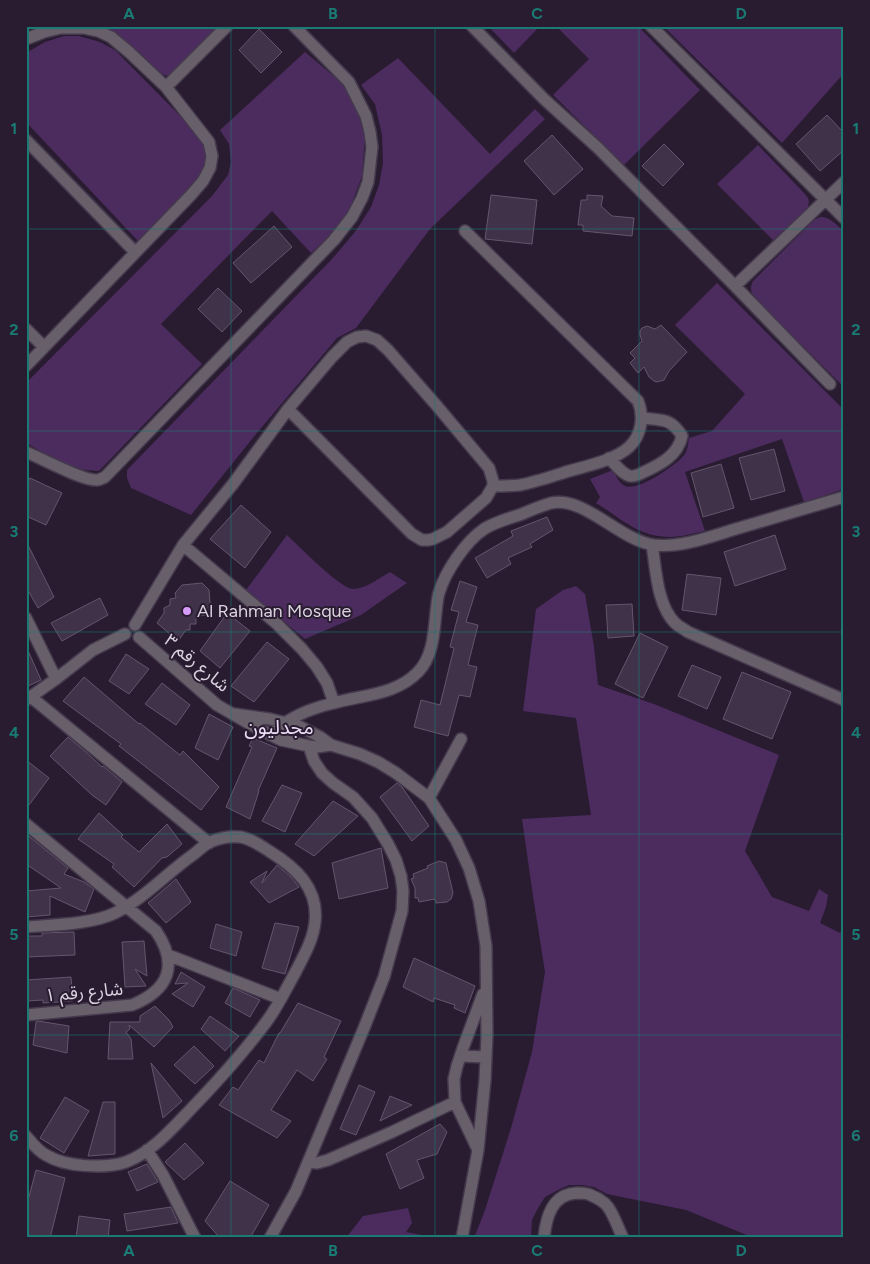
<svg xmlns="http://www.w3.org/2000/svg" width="870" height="1264" viewBox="0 0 870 1264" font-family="Figtree,'Noto Sans Arabic',sans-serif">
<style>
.green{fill:#4c2b5e}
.building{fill:#403349;stroke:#64556d}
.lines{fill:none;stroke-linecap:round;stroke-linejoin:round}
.minor-casing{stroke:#45394d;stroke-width:14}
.minor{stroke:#67606b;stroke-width:11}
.grid{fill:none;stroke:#197b74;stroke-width:1;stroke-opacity:0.55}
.poi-dot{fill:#d79bf9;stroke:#291c31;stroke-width:2}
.labels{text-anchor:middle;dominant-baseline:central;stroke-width:4;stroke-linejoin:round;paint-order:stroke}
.poi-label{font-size:18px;fill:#dbd2e0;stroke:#291c31;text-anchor:start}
.street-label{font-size:18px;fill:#dbd2e0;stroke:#291c31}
.quarter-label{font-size:20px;fill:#ecdcf6;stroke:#291c31}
.neatline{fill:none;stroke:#197b74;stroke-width:2}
.grid-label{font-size:16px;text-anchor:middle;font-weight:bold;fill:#197b74}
</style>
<rect width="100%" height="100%" fill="#291c31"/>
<path class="green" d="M97 26H223L170 76 164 75 158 73 120 36Z
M488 26H540L514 53Z
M556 26H638L700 90 624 165 553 95 589 59Z
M663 26H844V73L782 143Z
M64 36H79L100 42 115 50 200 136 206 146 208 155 203 176 186 194 138 241 26 122V53L45 42Z
M305 52 343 84 356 107 365 137 362 176 349 211 335 232 311 253 272 211 161 324 202 364 99 471 85 470 64 464 26 443V383L212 196 228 175 231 162 229 144 220 130Z
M398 58 490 154 535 109 545 119 430 229 356 328 337 338 252 439 191 515 131 488 127 478V470L332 259 355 232 371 207 379 185 383 163 382 135 375 104 361 85Z
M758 145 805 194C810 200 810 203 806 210L773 240 717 184Z
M820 217C831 217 837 225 844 232V387L756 300C751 292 749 289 753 281L814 220Z
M717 283 842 408 844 418V489L804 502 782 439 685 472 705 531C694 533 681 537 670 537 638 537 621 518 596 503L600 497 590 479 613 470C616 476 619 483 625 486 638 492 678 464 685 454 688 449 688 443 689 438L712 431 745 394 675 325Z
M287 535C299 546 341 590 354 589 367 588 379 578 390 572L407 583 361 615 305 639 246 590Z
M576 586 585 594 594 647 598 685 654 704 779 755 745 851 772 897 809 911 819 889 828 895 826 907 820 923 840 933 844 927V1238H754L686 1210 607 1194 594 1187 582 1185H569L558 1190 545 1197 538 1208 532 1220 531 1238H474L484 1213 511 1128 532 1052 545 972 533 896 522 819 591 815 576 718 523 711 536 609 563 590Z
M408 1208 412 1223 406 1232 437 1238H346L363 1216Z"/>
<path class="building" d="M259 29 282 52 261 73 239 50Z
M827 115 844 133V150L820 171 796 144Z
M552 135 583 169 554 195 524 161Z
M664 144 684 164 663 186 642 166Z
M491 195 537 200 532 244 485 239Z
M587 195 603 196 601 206 612 216 634 218 632 236 583 231V225H578L581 200H587Z
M274 226 292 247 251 283 233 263Z
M218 288 242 311 222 332 198 309Z
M661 325 687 352 669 371 664 380 657 382 654 381 649 377 644 367 638 373 630 363 635 358 630 353 642 341 640 335V331L642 328 647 326 655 329Z
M774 449 785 491 751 500 739 458Z
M721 464 734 508 703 517 691 473Z
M30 478 62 493 46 525 26 516V487Z
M241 505 271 532 245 568 210 539Z
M547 517 553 530 530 544 532 547 508 558 511 564 487 578 475 558 513 536 511 531Z
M775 535 786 569 735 586 724 552Z
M26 541 54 597 38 608 26 587Z
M687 574 721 578 716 615 682 610Z
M460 581 477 587 466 622 478 625 468 665 477 667 470 697 459 695 448 736 414 727 421 700 440 705 454 648 450 647 459 612 451 610Z
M202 583 209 590 211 615 196 616V624H190V630H186L178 641 157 623 164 613V608L170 605V599L176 598 175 593 182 585Z
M100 598 108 615 62 641 51 623Z
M632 604 634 636 608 638 606 605Z
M227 613 250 631 220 668 200 651Z
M640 633 668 647 643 698 615 684Z
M267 642 289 659 254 702 231 686Z
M26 646 41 680 26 687Z
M126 654 149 669 129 694 109 681Z
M692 665 721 677 707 709 678 696Z
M742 672 791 692 772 739 723 719Z
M84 677 139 724 140 723 180 755 183 751 219 787 201 810 119 746 121 744 63 701Z
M162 683 190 705 176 725 145 704Z
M209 714 233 727 218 760 195 748Z
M68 737 86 752 102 767 103 766 122 782 106 805 92 795 50 756Z
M253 738 277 748 258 791H259L250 819 226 807 252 747 249 746Z
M26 760 49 778 26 809Z
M397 783 402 787 429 826 412 841 380 797Z
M282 785 302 793 285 832 262 821Z
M333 801 358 816 314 856 295 844Z
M99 813 123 835 121 837 139 852 167 824 182 844 167 857 162 858 134 887 112 867 114 864 78 839Z
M26 834 68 868 64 874 84 882 94 889 85 912 50 896V915L26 917V891L61 888 26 864Z
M381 848 388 888 339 899 332 863Z
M439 861 446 863 453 893 451 899 447 902 436 903 435 899 419 902 418 898H415V888L411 879 414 878 413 874 428 868 427 866Z
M277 865 291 877 299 887 269 903 250 882 267 871 262 883Z
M176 879 191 902 166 923 148 903Z
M275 923 299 927 285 974 262 968Z
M216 924 242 932 236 956 210 948Z
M74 932 75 955 26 957V936H42V933Z
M144 941 147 976 135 969 146 986 125 987 122 942Z
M414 958 475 986 465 1013 454 1008 455 1005 434 998 433 1002 403 987Z
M181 972 205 987 193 1007 172 994 188 983 175 984Z
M71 977 73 1001 43 1003V1000L26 1001V980Z
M233 988 260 1000 250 1017 225 1003Z
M298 1003 341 1021 324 1057 327 1059 313 1081 297 1070 271 1110 291 1121 277 1138 219 1105 233 1087 238 1090 259 1060 264 1063 279 1033H280Z
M155 1006 169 1020 173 1027 154 1047 129 1025 130 1029 126 1032 131 1039 133 1059H108L110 1022H140V1016Z
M210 1016 239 1036 225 1051 201 1029Z
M38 1021 69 1026 67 1053 33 1045 36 1022Z
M194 1046 214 1066 195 1084 174 1065Z
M151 1063 182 1101 163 1118Z
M359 1085 375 1092 356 1135 340 1129Z
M390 1096 412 1105 380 1121Z
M65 1097 89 1111 64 1153 40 1138Z
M103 1102H115V1154L88 1156Z
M440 1124 447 1132 437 1154 417 1160 424 1178 400 1189 386 1154Z
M185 1143 204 1163 184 1180 165 1162Z
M147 1164 158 1182 137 1191 128 1172Z
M36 1170 65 1178 50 1238H26V1208Z
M230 1181 269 1205 250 1238H220L205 1221Z
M171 1207 178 1223 127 1231 124 1214Z
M79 1216 110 1220 108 1238H76Z"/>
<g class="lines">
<g class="minor-casing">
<path id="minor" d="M472 26 544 99 598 148 735 286 830 384
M651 26 844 218
M26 39 44 32 61 28H84L98 31 111 37 129 52 166 87 209 142 212 156 210 168 203 181 191 195 26 366
M166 87 227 26
M26 140 135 252
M465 231 638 401C644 416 642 435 629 447 615 460 587 466 569 471 553 476 536 482 520 485 511 486 502 486 493 486
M735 286 844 182
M26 329 44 347
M366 336 377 340 388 350 437 406 489 468 493 481V486L486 498 447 532 433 539 428 540H422L412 534 288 409 332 357 347 342 357 337Z
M26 452C41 458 83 481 97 480 98 480 103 478 105 477L334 240 352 217 362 198 368 182 372 147 370 132 366 116 349 82 294 26
M609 458C615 464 622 474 630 476 636 477 641 473 646 471 661 464 678 455 682 436 671 418 662 420 642 418
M183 545 277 624 302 649 317 667 327 683 334 703
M652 545C656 569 657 605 675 623 679 627 684 629 688 632L844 700
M26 618 56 679
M135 625 183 545 233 484 288 409
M139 637 217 705 255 727 281 740 309 746 317 747 331 745
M31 697 209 843
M26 700 56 679 93 650 125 634
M234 714 270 719 299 726 320 737 331 745 360 754 378 762 396 773 429 798 456 840 469 868 479 901 486 946 487 1035 485 1080 478 1150 462 1238
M270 735C275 731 280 726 285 723 299 713 317 707 334 703 362 695 396 695 418 672 433 657 434 632 436 612 437 606 437 599 439 593 445 572 465 542 484 529 495 522 510 518 522 514 531 510 541 506 551 503 585 496 619 540 654 545 682 548 712 536 739 528 774 518 809 507 844 497
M429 798 461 739
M26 824 156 931C179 965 169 990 132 1005L26 1015
M26 927C52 925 93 924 115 913 144 899 168 872 194 854 199 850 204 845 210 842 219 838 231 836 241 837 251 839 260 845 269 851 295 867 319 888 315 922 313 941 303 957 295 973 286 989 278 1006 267 1021 244 1052 217 1082 190 1110 172 1129 152 1152 126 1162 105 1169 65 1167 46 1155 38 1151 32 1143 26 1136
M168 955 281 999
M461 1056 486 1057
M477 1148 455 1102 454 1079 457 1066 463 1048 483 994
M147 1150 163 1175 195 1238
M309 1162 317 1163 328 1160 392 1132 455 1102
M270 1238 296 1191 364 1028 384 977 402 911 403 891 401 876 396 860 388 844 372 818 353 797 333 783 322 773 314 761 309 746
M544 1238C546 1217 552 1194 577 1193 581 1193 584 1193 588 1194 595 1197 603 1200 608 1207 614 1215 618 1228 623 1238"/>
</g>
<use href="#minor" class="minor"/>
</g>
<path class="grid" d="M231 26V1238M435 26V1238M639 26V1238M26 229H844M26 431H844M26 632H844M26 834H844M26 1035H844"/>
<circle class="poi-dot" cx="187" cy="611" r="5"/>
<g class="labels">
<g class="poi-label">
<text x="197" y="611">Al Rahman Mosque</text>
</g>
<g class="street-label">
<text transform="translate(197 663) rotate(40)">شارع رقم ٣</text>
<text transform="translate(84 992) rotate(-5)">شارع رقم ١</text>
</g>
<g class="quarter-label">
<text x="279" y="727">مجدليون</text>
</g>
</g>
<rect width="870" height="1264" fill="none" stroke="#291c31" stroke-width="55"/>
<rect x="28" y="28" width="814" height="1208" class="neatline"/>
<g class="grid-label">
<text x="129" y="19">A</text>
<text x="333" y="19">B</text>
<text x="537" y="19">C</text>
<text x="741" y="19">D</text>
<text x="14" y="134">1</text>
<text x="856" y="134">1</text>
<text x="14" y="335">2</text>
<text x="856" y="335">2</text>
<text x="14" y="537">3</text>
<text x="856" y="537">3</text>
<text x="14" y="738">4</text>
<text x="856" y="738">4</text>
<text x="14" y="940">5</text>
<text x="856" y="940">5</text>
<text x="14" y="1141">6</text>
<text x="856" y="1141">6</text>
<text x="129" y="1256">A</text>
<text x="333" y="1256">B</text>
<text x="537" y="1256">C</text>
<text x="741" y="1256">D</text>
</g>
</svg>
